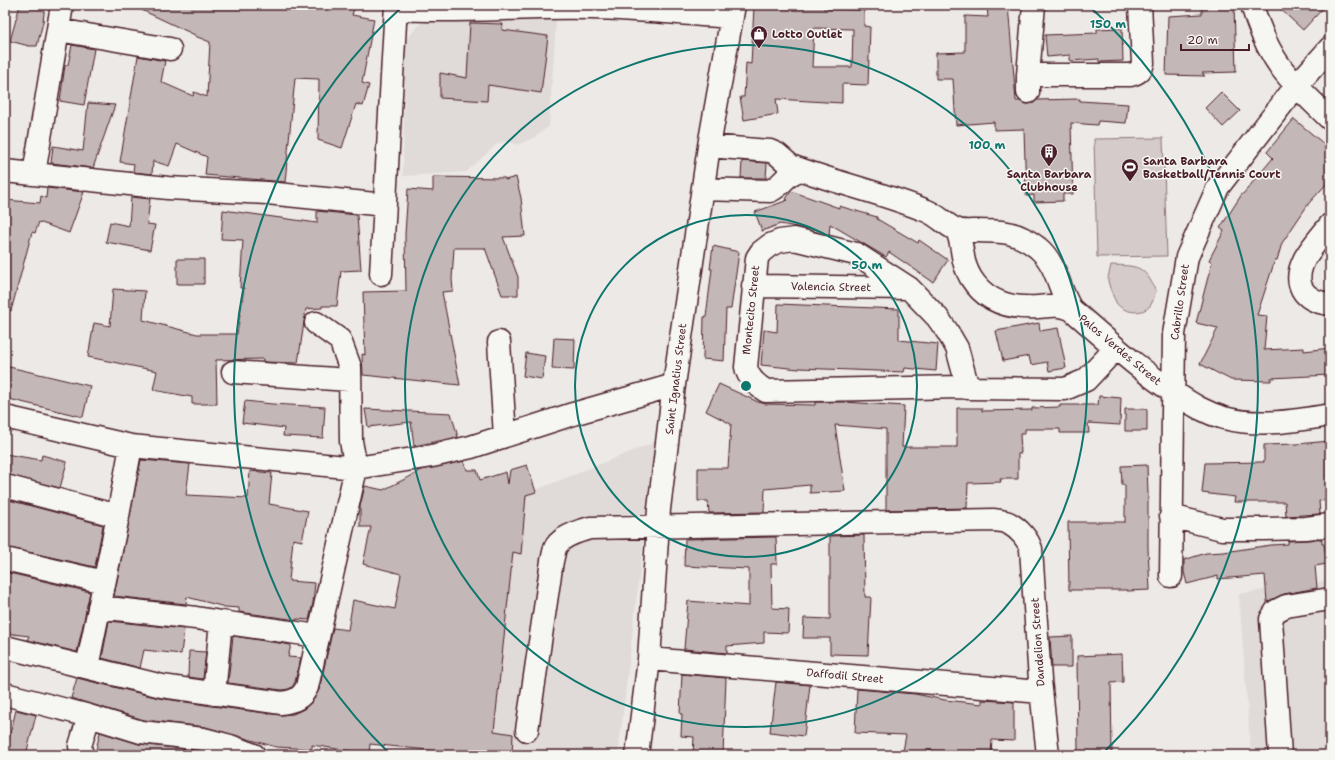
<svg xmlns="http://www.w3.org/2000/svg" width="1335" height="760" viewBox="0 0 1335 760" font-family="'Shantell Sans',sans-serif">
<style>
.built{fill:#e0dad8}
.green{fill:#d4cbca;stroke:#8f757a}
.building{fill:#c4b7b7;stroke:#4a1f2b;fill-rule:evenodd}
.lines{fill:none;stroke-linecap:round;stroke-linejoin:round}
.minor-casing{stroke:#4a1f2b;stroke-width:25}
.minor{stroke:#f6f6f2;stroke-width:22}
.ring{fill:none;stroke:#0f766e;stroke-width:2}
.labels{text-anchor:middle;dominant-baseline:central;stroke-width:3;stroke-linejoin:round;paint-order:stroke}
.poi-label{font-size:11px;font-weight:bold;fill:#4a1f2b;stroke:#f6f6f2;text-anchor:start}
.street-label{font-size:11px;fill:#4a1f2b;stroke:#f6f6f2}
.centre{fill:#0f766e;stroke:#f6f6f2;stroke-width:2}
.ring-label{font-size:12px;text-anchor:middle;font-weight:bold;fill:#0f766e;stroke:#f6f6f2;stroke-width:3;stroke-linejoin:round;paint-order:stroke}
</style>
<rect width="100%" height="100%" fill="#ece9e6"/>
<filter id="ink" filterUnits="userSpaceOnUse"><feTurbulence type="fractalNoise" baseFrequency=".025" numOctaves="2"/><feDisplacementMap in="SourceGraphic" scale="8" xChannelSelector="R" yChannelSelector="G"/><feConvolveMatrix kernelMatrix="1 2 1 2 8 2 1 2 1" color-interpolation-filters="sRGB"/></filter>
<g filter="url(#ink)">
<path class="built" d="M557 6 549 126 535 137 517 145 509 141 498 143 466 172 403 176 405 41 420 24 439 12Z
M655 442 618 755H467L372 744 407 542Z
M1330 580V755H1251L1239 594Z"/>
<path class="green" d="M1163 138 1167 256 1097 257 1094 139Z
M1111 265C1138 266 1144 265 1156 291 1154 296 1153 302 1150 306 1142 315 1125 313 1117 304 1115 301 1108 284 1108 280 1108 276 1110 270 1111 265Z"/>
<path class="building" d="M20 5H45L43 22 37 46H29L10 41Z
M131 5H340L354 9 352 15 374 19 362 83 369 85 363 106 356 104 342 148 318 140 319 79 295 78 285 182 205 175 207 157 177 144 169 166 153 161 152 174 133 172 134 164 120 162 138 56 165 61 161 82 193 96 194 92 207 97 210 42 195 36V35Z
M790 5H824V9L864 10V26L870 27 868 85 842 84V103L776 99 778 114 744 120 740 97H744L746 63 751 64 754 7 790 8ZM814 28 853 29 852 67H812Z
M1008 5 1016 101H1020L1022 103 1028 104 1034 103 1037 100 1080 99V101L1128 104 1126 123 1098 121 1097 125 1071 123 1073 194H1063V201L1034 202V195L1026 196 1024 129 994 130V122L956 125 953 79H936V53L965 52V16L988 17 987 6Z
M1202 5H1234L1236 72 1202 73 1205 76 1166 75 1168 16 1202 14Z
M1276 5H1326L1303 30Z
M470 23 503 24 502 30 548 36 541 93 488 85 487 101 440 98V73L467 78Z
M1122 28 1123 61 1099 62V59L1070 61V55L1047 57 1045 35 1097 33V29Z
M72 45 94 49 84 105 60 101 65 65H68Z
M1221 92 1240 111 1223 127 1205 108Z
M88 103 115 105 93 168 51 163 53 146 83 151Z
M1294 119 1330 149V180L1309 203 1282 243 1277 260H1275L1257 315 1267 316 1264 350 1304 348V351L1330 348V375L1271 378V381L1231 380 1200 364 1218 328 1196 323 1212 262 1209 260 1224 231 1220 228 1242 194H1243L1273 158 1267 152Z
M742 161 767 163 766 178H741Z
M433 177 505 178V180L516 177 521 198 525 236 503 237 518 277V295H502L485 248H454L452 279 453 291 442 292 460 385 363 375 362 354 365 355 363 292 406 291 405 234 408 189 433 191Z
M47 188 84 192 69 233 39 222 35 233 32 232 11 311 5 310V200L40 203 41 196 46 198Z
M791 191 839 208V206L877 217V219L918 243 919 240 948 260 933 282 889 252 886 257 830 224 829 235 809 230V229L780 224 762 231 755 212 788 200 786 199Z
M131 197 150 199 147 224 155 225 150 250 106 242 110 222 129 226Z
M223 210 317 223V211L357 215 361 270 341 271 337 306H322V308L306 309 298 363 263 362V359L216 360 217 404H192V397L153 390 157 371 88 357 94 323 110 326 113 289 145 291 143 320 197 334H237L244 288H240L243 240 221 239Z
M713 246 739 252 731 309H726L724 361 703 359 704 317H706L712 269H710Z
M177 259H204V284H177Z
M778 304 899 309V340L938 344 936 371 905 368 904 372 799 368V369L761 365 764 330 777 332Z
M1039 323 1040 331 1058 328 1066 368 1049 371 1047 362 1031 365 1029 356 1003 361 996 331Z
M554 338 575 339 574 370 552 369Z
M526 353 545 356 542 379 523 376Z
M5 366 90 386 83 417 5 398Z
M719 384 758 402 766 404 815 405V402H845L904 406 902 447H957V408H982V411L1032 410V408L1060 407V405H1098L1099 396 1121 398 1120 425 1088 423 1089 433H1060V429H1025V434H1020L1021 453 1018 454V479H1000L1001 482 968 483 967 508 886 510V429L835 425 845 491 810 493V485L765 489 764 512 709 513 708 501H698V468H728L731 424 706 411Z
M245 401 272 404 325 407 323 438 283 436 284 428 242 423Z
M365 409 451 413 458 437 414 446 411 422 368 427Z
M1125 409H1147V431H1125Z
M1330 441V500L1319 501 1320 514 1286 516 1285 502H1234L1235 497 1202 493 1205 463 1264 462V445L1297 444Z
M5 454 41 460 42 455 67 462 60 488 5 474Z
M141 460 190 464 186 495 248 498 250 471 272 473 269 504 308 511 302 541 293 539 289 581 315 583 313 603 309 620 297 619V620L239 612V608L225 607 187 597 186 604 114 596Z
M464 461 467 470H477L480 480 506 472 508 484 510 470 527 465 536 492 526 495 521 554 513 552 494 731 513 734 512 755H476L370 744 369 754 312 745V749L276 747 206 727 144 720 71 698 77 678 159 698 212 706 280 715 293 714 304 709 312 702 319 690 333 628 348 630 353 600 395 609 401 574 363 564 371 527H360V506L365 486 383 490 417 473V471Z
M1147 465 1148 494V548L1150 590 1127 591V590H1069L1068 522H1125V485H1122L1121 466Z
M5 499 103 525 95 567 5 547Z
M864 535 865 597H871L868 655 830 654V638H803L804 618 830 619V536Z
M776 537 777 564H771L772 608 789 609 788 633 764 632V643L727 646V653L684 649 688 601 749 606V569L684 566 685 539Z
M1322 539V544H1324L1327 564 1315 566 1317 588 1284 594 1267 602 1265 575 1218 579V576L1187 584 1184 572V560L1206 553 1224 552 1271 545 1288 544V541Z
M5 572 90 592 77 652 27 640 29 636 5 633Z
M109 621 184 629 181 654 144 650 140 668 102 658Z
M233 636 291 645 288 657 301 658 295 682 293 686 289 689 282 690 228 683Z
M1072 636V667H1052L1050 637Z
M189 651 206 652 203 679 188 677Z
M1122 654 1123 682 1111 683 1112 755H1078L1077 656Z
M682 674 726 678 723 755H693L694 737 681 736 682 714H680Z
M776 682 810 685 804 736 770 732Z
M857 689 915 694 945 700 982 704V700L1014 702V741L992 740 991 755 928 750 927 755H920L903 751 906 735 855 733Z
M16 710 36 715 26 755H5Z
M100 732 139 744 193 750 192 755H95Z"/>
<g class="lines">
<g class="minor-casing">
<path id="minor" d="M1252 5C1257 22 1264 41 1274 57 1287 79 1312 101 1330 119
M397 9C461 13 527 6 592 8 638 9 685 14 732 17
M58 30 170 49
M1028 75H1130C1138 73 1141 71 1143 63L1140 5
M1028 92V75L1034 5
M709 146 770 151 777 154 791 166C836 183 883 193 927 211 937 215 945 224 955 229 961 232 969 231 976 231 1001 231 1017 231 1038 248 1058 265 1058 289 1071 309 1106 339 1139 370 1178 395 1193 405 1206 413 1224 418 1258 427 1295 421 1330 415
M5 171 168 188 267 193 385 205
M34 174 62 5
M703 189 770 191C783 185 786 173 801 170
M1330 225C1322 235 1312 246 1305 258 1292 283 1302 301 1330 304
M956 229C961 238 961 246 963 256 964 264 967 271 971 278 986 302 1011 309 1038 307 1050 306 1059 304 1071 309
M381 274 396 5
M753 286 909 288
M499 342 505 436
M233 372 349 380
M968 388 957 348 947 331 937 317 909 288 861 257 856 254 794 239 780 241 770 245 761 252 757 258 746 367C748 378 756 385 766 391L961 387 968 388 1065 389 1086 380 1116 348
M5 417 131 446
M5 486 118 516
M1171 516 1222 529H1263L1306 528 1330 525
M5 559 104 582
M1171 576 1174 334 1187 257 1218 187 1297 85 1330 48
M99 607 196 618 221 622 214 694
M221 622 318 636
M5 647 162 686 282 703C294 701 301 699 307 687L356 468 432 456 471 447 573 414 674 385
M649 659 1041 692
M87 667 118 516 131 446 356 468 351 441 350 367 340 340 316 323
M5 694 89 716 141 732 203 739 230 746 254 755
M527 730 552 561C553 557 554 552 555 548 560 537 579 531 590 528L994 520C999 521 1006 521 1010 524 1019 529 1028 539 1031 549L1040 680 1048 755
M82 755 80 746 89 716
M637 755 649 659 659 509 674 385 709 146 734 5
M1280 755 1271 619 1276 611 1286 606 1330 599"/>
</g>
<use href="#minor" class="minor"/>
</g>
</g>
<g class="ring">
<circle cx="746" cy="386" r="171"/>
<circle cx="746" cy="386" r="341"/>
<path d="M390 754A512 512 0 0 1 403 6M1089 6A512 512 0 0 1 1102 754"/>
</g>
<defs>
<g id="shop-pin" transform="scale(0.9)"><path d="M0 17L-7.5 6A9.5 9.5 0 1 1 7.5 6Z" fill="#4a1f2b" stroke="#f6f6f2"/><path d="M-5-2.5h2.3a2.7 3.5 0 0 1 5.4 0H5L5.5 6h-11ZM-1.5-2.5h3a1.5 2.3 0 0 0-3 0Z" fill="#fff"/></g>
<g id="building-pin" transform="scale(0.9)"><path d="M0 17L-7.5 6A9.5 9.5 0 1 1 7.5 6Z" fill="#4a1f2b" stroke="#f6f6f2"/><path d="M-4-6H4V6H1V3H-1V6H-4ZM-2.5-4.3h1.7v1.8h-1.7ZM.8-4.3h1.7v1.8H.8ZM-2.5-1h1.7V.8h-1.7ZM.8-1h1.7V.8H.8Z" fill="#fff"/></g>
<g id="stadium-pin" transform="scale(0.9)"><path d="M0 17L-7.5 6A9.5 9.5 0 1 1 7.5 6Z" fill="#4a1f2b" stroke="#f6f6f2"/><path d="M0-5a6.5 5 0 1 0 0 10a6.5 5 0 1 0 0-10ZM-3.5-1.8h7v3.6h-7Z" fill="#fff"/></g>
</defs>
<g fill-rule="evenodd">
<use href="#shop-pin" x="759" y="34"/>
<use href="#building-pin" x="1049" y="152"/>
<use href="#stadium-pin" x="1130" y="167"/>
</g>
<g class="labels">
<g class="poi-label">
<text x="772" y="34">Lotto Outlet</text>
<text x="1143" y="161">Santa Barbara<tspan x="1143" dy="13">Basketball/Tennis Court</tspan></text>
<text x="1049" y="174" text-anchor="middle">Santa Barbara<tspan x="1049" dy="13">Clubhouse</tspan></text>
</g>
<g class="street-label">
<text transform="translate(831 287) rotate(1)">Valencia Street</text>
<text transform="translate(1180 302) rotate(-82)">Cabrillo Street</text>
<text transform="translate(751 310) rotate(-84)">Montecito Street</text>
<text transform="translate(1120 350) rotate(40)">Palos Verdes Street</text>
<text transform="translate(676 379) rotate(-83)">Saint Ignatius Street</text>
<text transform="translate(1038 642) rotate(-94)">Dandelion Street</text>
<text transform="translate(845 676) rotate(5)">Daffodil Street</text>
</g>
</g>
<circle cx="746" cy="386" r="6" class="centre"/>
<g class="ring-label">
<text x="1108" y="28">150 m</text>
<text x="987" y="149">100 m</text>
<text x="867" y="269">50 m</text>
</g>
<rect width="1335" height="760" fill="none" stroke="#f6f6f2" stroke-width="20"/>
<rect x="10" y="10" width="1315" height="740" fill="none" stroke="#4a1f2b" stroke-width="1.5" filter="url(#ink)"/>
<path d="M1181 44v6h68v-6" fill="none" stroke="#4a1f2b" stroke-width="2"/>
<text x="1187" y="44" font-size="12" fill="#4a1f2b" stroke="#f6f6f2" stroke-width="3" paint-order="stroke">20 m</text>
</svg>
